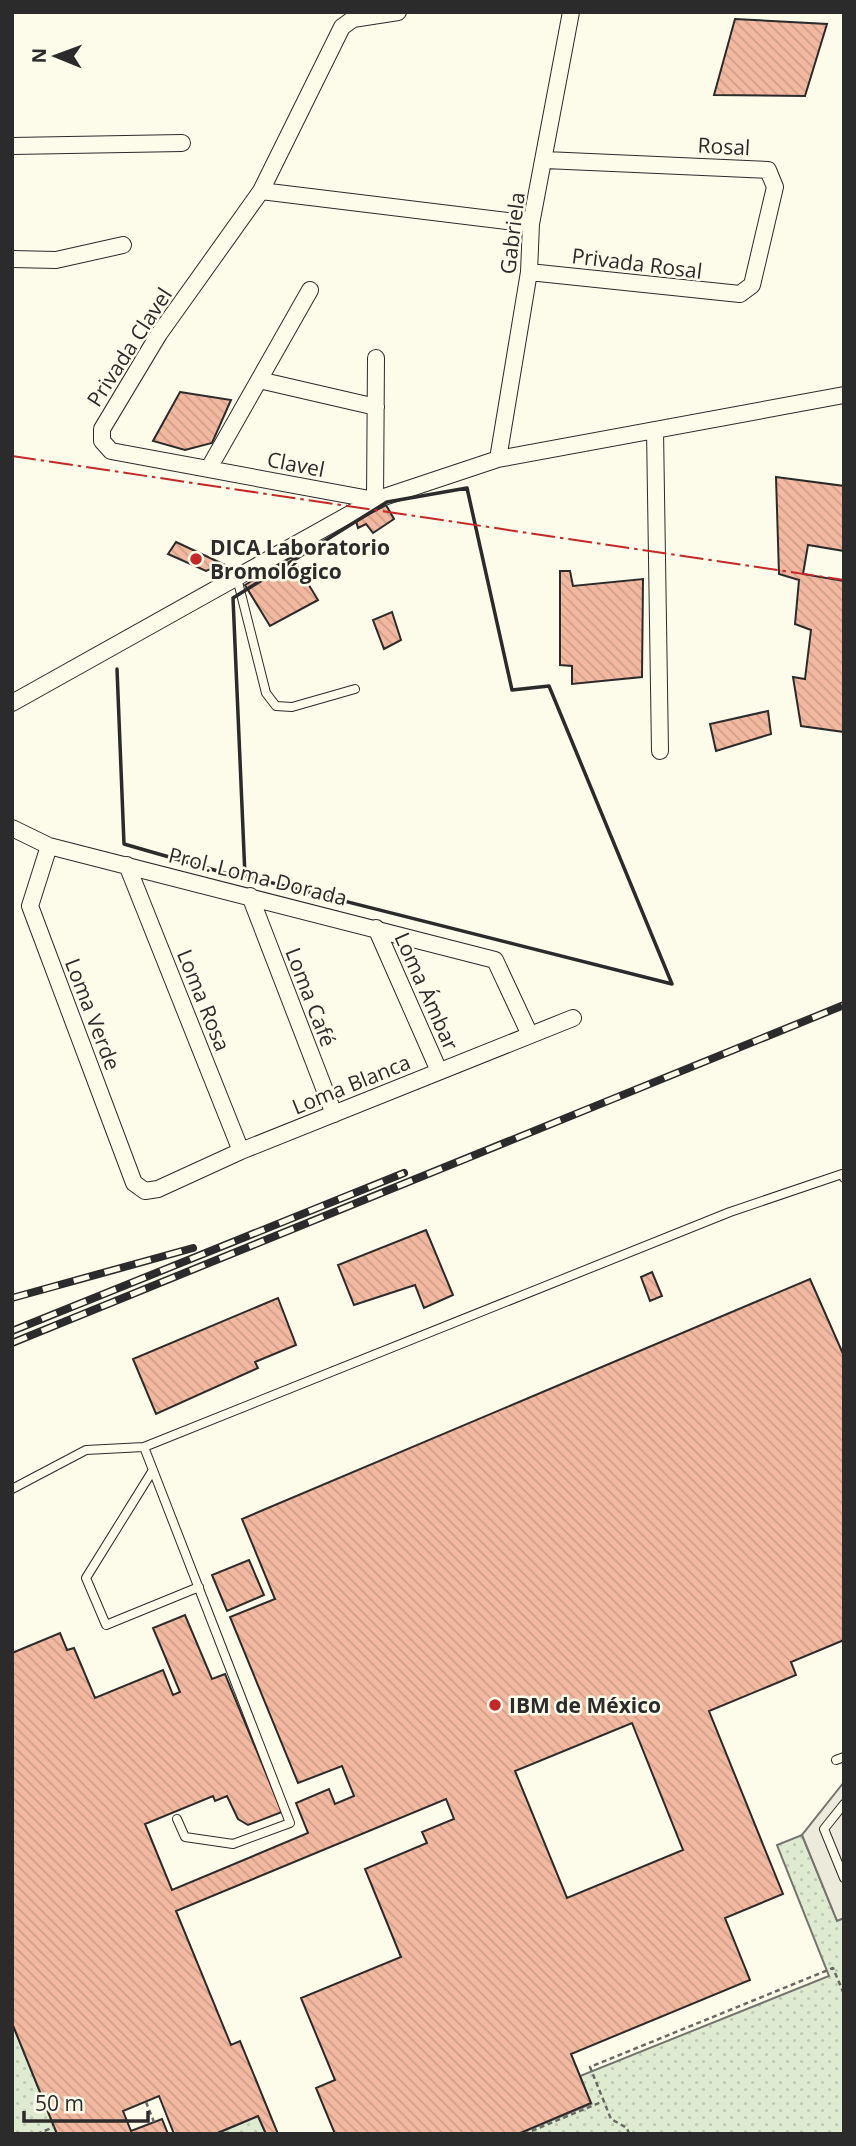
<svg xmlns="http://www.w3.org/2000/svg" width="856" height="2146" viewBox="0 0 856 2146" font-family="'Open Sans',sans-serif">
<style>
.grass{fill:url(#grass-dots);stroke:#74746e;stroke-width:2}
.parking{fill:#eceadb;stroke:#74746e;stroke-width:2}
.building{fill:url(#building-back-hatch);stroke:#2b2b2b;stroke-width:2;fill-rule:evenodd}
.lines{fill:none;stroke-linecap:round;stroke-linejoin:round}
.service-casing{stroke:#2b2b2b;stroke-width:10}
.minor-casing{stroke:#2b2b2b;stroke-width:18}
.path{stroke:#6a6964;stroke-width:2.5;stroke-dasharray:5 3.5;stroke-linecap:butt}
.service{stroke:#fdfbea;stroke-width:8}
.minor{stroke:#fdfbea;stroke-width:16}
.rail-casing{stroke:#2b2b2b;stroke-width:8}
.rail{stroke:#fdfbea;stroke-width:5;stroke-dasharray:16;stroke-linecap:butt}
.wall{stroke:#2b2b2b;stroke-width:3.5}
.power{stroke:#c62828;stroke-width:2;stroke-dasharray:24 5 3.5 5;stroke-linecap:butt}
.poi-dot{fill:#c62828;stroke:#fdfbea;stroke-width:2.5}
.labels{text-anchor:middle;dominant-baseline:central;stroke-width:5;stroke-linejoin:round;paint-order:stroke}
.street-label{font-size:21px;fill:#2b2b2b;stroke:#fdfbea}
.poi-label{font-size:21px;font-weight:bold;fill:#2b2b2b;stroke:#fdfbea;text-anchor:start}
</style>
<defs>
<pattern id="grass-dots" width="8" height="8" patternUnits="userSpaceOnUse" patternTransform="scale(1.75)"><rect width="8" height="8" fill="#deebd1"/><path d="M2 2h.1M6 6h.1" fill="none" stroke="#bfcab4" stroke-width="1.8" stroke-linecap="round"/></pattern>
<pattern id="building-back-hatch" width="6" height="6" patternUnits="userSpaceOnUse" patternTransform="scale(1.75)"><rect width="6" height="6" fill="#f2b8a0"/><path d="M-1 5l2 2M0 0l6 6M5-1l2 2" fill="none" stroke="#d09e8a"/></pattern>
</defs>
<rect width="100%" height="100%" fill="#fdfbea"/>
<path class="grass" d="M802 1835 837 1920 844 1918V2134H518L591 2104 580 2076 829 1976 777 1845Z
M12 2023 57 2134H12Z
M258 2116 266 2134H216Z"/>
<path class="parking" d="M844 1782V1918L837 1921 802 1835Z"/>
<path class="building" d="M735 19 827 24 805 96 714 95Z
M180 392 231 400 212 443 185 450 153 441Z
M776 477 844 486V551L808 545 803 574 844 581V732L801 726 793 677 805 679 811 630 795 624 799 580 779 574Z
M386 505 394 519 373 533 366 524 358 528 356 521Z
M176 542 223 564 206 571 168 554Z
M292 557 318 600 270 626 245 585Z
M560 571H570L573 586 643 579 642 677 572 684V666L560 665Z
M392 612 401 640 384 649 373 620Z
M768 711 771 734 716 751 710 724Z
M426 1230 453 1295 424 1308 415 1285 354 1305 338 1265Z
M652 1272 662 1296 650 1301 641 1277Z
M810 1279 844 1356V1640L791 1662 796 1675 709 1711 783 1894 725 1918 750 1980 571 2054 591 2103 518 2134H335L316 2088 335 2080 301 1998 401 1957 365 1869 427 1843 422 1832 454 1819 446 1799 176 1911 231 2045 240 2041 278 2134H266L258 2116 215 2134H174L159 2096 123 2111 131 2131 162 2119 168 2134H57L12 2023V1653L60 1633 67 1650 74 1648 95 1698 163 1670 173 1695 180 1692 153 1628 185 1615 212 1679 225 1674 282 1812 248 1825 238 1819 227 1796 215 1801 213 1796 145 1824 172 1890 308 1833 296 1803 329 1789 335 1804 354 1796 342 1766 298 1783 230 1617 275 1599 242 1519ZM632 1723 683 1850 567 1898 515 1771Z
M278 1298 296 1345 255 1362 258 1368 156 1414 133 1359Z
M249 1560 264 1595 227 1611 212 1575Z"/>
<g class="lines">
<g class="service-casing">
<path id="service" d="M237 578 266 693 276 706 292 707 355 689
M144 1447 290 1823 233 1844 185 1837 177 1819
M153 1470 86 1578 106 1625 199 1587
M12 1489 86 1450 144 1447 730 1212 842 1174 844 1178
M836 1760 844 1757
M844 1804 824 1829 844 1878"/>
</g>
<g class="minor-casing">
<path id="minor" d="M12 146 182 143
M261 191 531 224
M12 259 56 260 123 245
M529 272 740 294 752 285 775 187 768 170 545 160
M376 358 375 500 111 451 102 441V429L159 334 261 191 342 27 353 19 398 12
M259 380 376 407
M655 430 660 751
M498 459 529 272 531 224 571 12
M209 468 310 290
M12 703 375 500 498 459 844 395
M12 828 49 846 495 960 530 1035
M49 846 30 906 134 1183 145 1191 158 1189 241 1151 573 1018
M127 865 241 1151
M250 896 334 1114
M376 928 439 1071"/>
</g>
<path class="path" d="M146 2102 154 2122
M37 2134 54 2127
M524 2134 604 2101
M629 2134 627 2128 611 2119 590 2067 833 1968 844 1994"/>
<use href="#service" class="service"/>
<use href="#minor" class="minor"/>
<g class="rail-casing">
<path id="rail" d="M12 1298 193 1248
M12 1331 404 1173
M12 1343 844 1005"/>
</g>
<use href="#rail" class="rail"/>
<path class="wall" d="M467 488 512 690 549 686 672 984 245 876 233 598 387 502Z
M117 669 124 844 242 878"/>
<path class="power" d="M12 456 844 580"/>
</g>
<g class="poi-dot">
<circle cx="196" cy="559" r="7"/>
<circle cx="495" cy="1705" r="7"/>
</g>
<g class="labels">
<g class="street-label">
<text transform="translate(724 146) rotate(3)">Rosal</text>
<text transform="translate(512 233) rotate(-83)">Gabriela</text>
<text transform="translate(637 263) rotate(7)">Privada Rosal</text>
<text transform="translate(129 347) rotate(-57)">Privada Clavel</text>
<text transform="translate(296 464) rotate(11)">Clavel</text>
<text transform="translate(258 876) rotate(14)">Prol. Loma Dorada</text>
<text transform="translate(427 991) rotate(66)">Loma Ámbar</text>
<text transform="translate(311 997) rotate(69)">Loma Café</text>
<text transform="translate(204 1000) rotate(68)">Loma Rosa</text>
<text transform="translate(93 1014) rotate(69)">Loma Verde</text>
<text transform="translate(351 1084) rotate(-22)">Loma Blanca</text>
</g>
<g class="poi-label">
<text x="210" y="547">DICA Laboratorio<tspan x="210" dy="24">Bromológico</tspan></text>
<text x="509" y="1705">IBM de México</text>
</g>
</g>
<rect width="856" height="2146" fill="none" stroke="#2b2b2b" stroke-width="28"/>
<g transform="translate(56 56) rotate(271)" stroke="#fdfbea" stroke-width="5" paint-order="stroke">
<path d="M0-5L12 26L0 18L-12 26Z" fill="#2b2b2b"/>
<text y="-10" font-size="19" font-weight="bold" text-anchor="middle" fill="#2b2b2b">N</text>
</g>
<path d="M24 2111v10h124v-10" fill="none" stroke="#2b2b2b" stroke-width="3.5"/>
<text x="35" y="2111" font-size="21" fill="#2b2b2b" stroke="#fdfbea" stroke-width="5" paint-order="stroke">50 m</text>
</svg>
